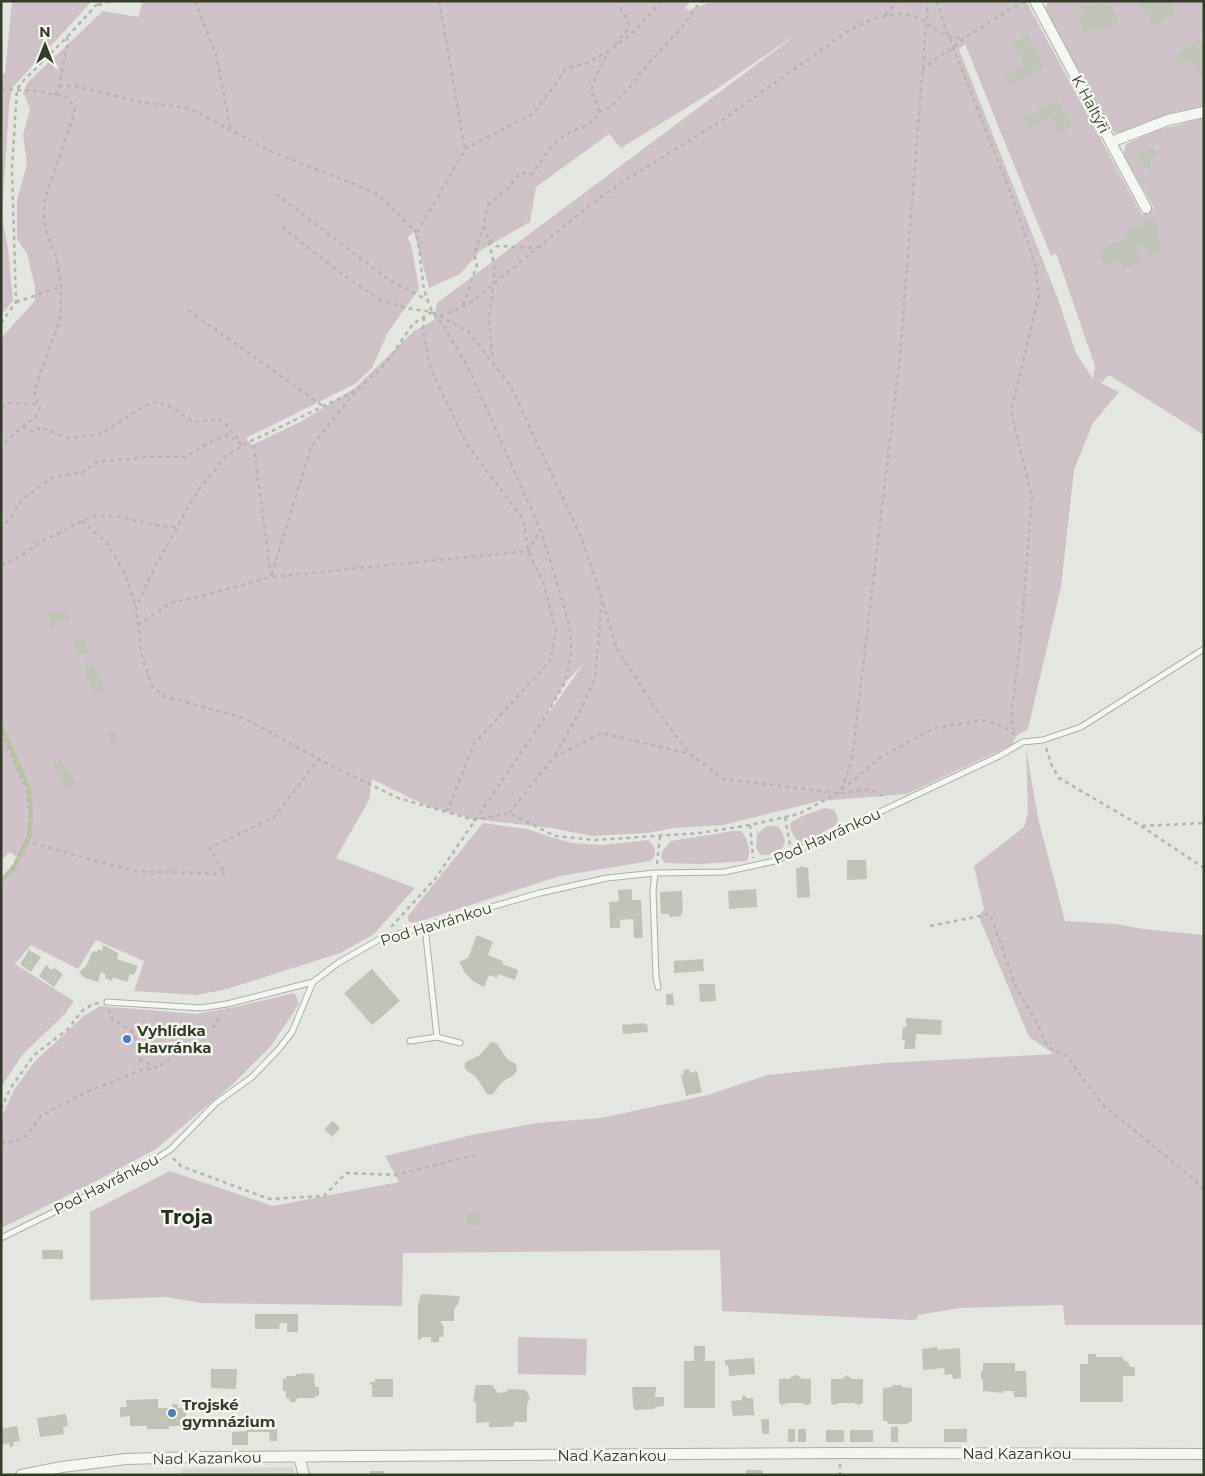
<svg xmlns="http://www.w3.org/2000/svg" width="1205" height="1476" viewBox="0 0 1205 1476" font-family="Montserrat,sans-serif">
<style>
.built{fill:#d4d9ce}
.green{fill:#d0c2c9;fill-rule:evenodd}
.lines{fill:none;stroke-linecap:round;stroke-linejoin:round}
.stream{stroke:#b8c49e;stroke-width:4}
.building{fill:#bfc3b8}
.service-casing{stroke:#acb1a6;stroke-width:7}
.minor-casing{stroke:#acb1a6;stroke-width:12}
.path{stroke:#b3b7ae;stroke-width:2.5;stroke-dasharray:4 4;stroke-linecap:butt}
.service{stroke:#f4f6f2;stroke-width:5}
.minor{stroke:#f4f6f2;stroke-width:10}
.poi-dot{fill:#517ac0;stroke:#f3f5ef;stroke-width:2}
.labels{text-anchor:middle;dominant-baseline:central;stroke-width:5;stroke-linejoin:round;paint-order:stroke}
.street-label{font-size:15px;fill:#353d2a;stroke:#f3f5ef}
.poi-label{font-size:15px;font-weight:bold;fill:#353d2a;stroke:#f3f5ef;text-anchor:start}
.district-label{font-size:20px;font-weight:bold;fill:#262e1c;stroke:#f3f5ef}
</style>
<rect width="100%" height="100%" fill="#e4e7e0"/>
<path class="built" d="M293 1467 295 1475H181L182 1469Z"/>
<path class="green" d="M12 1H92L12 88 9 106 2 217 8 248 13 301 1 315V74L5 73Z
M143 1H690L685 8 689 10 713 1H1026L1142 215 1154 208 1125 157 1124 152 1126 144 1158 130 1204 118V435L1109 375 1101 383 1119 392 1093 423 1074 470 1061 587 1028 729 1016 736 1012 745 907 794 820 801 723 825 674 828 648 833 592 836 552 828 473 819 425 805 372 779 369 800 336 858 415 888 374 934 340 953 227 989 197 995 134 991 144 961 96 940 78 969 31 945 15 964 74 1001 65 1014 23 1054 1 1087V878L18 858 10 852 1 860V338L35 301V287L27 254 17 239V200L27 165 23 135 30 109 23 92 28 82 103 11 138 17ZM801 31 437 303 434 320 414 331 355 388 302 421 252 445 246 438 355 384 372 368 388 332 419 289 411 244 407 238 414 232 429 288 460 274 481 250 530 222 536 187 609 134 621 148 712 92ZM1028 34 1045 67 1009 86 1004 76 1024 66 1010 44ZM965 44 1051 256 1056 253 1095 366 1093 379 1076 353 1058 299 959 49ZM1058 99 1072 126 1060 133 1051 118 1029 130 1023 118ZM1161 145 1154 148 1155 151 1159 150V153L1151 159 1152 166 1146 170 1148 176 1136 152ZM584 663 546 717H545L564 684Z
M1048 1H1101L1093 6 1080 8 1081 13 1077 14 1082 33 1103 28 1105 30 1120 22 1111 5 1106 6 1103 1H1140L1138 3 1154 27 1176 12 1169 1H1204V44L1199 38 1173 57 1179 66 1189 59 1201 77 1204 75V106L1154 119 1122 132 1116 133 1109 129 1046 14 1045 9Z
M1026 748 1038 818 1065 921 1116 924 1143 929 1204 935V1325H1065L1063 1305 960 1308 918 1315 917 1319 913 1320 722 1311 720 1250 403 1253 402 1306 202 1303 166 1297 90 1300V1212L170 1171 273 1206 399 1182 385 1156 472 1135 537 1123 601 1118 708 1095 768 1075 884 1063 1054 1054 1029 1037 979 917 984 909 974 866 1024 827 1028 812Z
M825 808 834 810 838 818 836 825 805 843 798 842 791 831 790 823 802 816Z
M483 823 527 829 550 837 572 843 603 845 648 840 655 848C655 854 655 858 650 861L560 876 421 921 413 923 408 921V916Z
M767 826H777C793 843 782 856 761 855L756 848 757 834Z
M733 831H741C748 840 752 850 747 861L700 864 665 863 661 858 663 850 671 841Z
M295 993 299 1004 271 1046 233 1084 156 1149 85 1187 1 1228V1118L14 1090 34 1062 84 1016 100 1006 196 1014 234 1007Z
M518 1337 587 1339 586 1375 518 1374Z"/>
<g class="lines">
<path class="stream" d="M1 725 29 788 31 813 30 836 14 868 1 881"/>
</g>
<path class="building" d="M1101 1H1103L1106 6 1111 5 1120 22 1105 30 1103 28 1082 33 1077 14 1081 13 1080 7 1093 6Z
M1140 1H1169L1176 12 1154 27 1138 3Z
M1028 34 1045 67 1009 87 1004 76 1024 66 1010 44Z
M1199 38 1204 44V75L1201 77 1189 59 1179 66 1173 57Z
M1058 99 1073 126 1060 133 1051 118 1029 130 1023 118Z
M1154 147 1155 151 1159 150V153L1151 159 1152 166 1145 170 1136 152Z
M1153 217 1161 233 1156 235 1163 249 1149 256 1143 246 1136 250 1142 261 1129 268 1128 267 1124 269 1119 259 1106 266 1098 252 1128 236 1126 232Z
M67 610 70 620 56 623V627L52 628 48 614Z
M83 637 90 651 79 657 72 643Z
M91 661 101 679 105 690 95 695 84 672 87 671 83 664Z
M112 729 120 739 114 744 106 735Z
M62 760 68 773 70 772 75 785 65 790 53 764Z
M847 860H866L867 879 847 880Z
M800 866 808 868 810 897 797 898 796 868H800Z
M632 889V900H641L643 938H634L633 919 620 920V928H610L609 902 619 901 618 890Z
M756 889 757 907 729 909 728 891Z
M682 891 683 913H681V916L669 917V914H661L660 892Z
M477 935 493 942 488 955 503 961 502 964 518 970 515 980 498 974 497 978 489 975 484 987 473 981 465 973 459 962 468 958Z
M103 945 118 953 117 959 138 966 134 975 130 974 127 982 113 977 112 981 105 978 106 975 101 972 98 982 85 978 79 973 84 967 85 968 93 951 97 952 98 949 102 951Z
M29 950 41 957 31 972 20 964Z
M703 959 704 971 674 973V961Z
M46 965 52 970 54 968 63 974 54 987 39 976Z
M372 969 400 1001 372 1025 344 993Z
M699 984H715L716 1001 700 1002Z
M666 994H673L674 1005H666Z
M906 1018 942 1020 941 1035 916 1034 915 1049H904L905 1040H902L903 1027H906Z
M644 1023 645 1025 647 1024 648 1032 623 1034 622 1025Z
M491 1042 496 1043 498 1045 507 1059 516 1064 517 1070 514 1075 502 1082 493 1094 490 1095 487 1094 476 1077 466 1070 464 1066 466 1062 480 1055Z
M689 1069 690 1073 697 1071 702 1092 686 1096 681 1075 684 1074 683 1070Z
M333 1121 340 1128 332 1137 324 1129Z
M478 1211 481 1224 468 1226 466 1214Z
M42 1250H63V1259H42Z
M421 1294 460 1296 459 1302 454 1310V1321H440L444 1327 443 1337H439V1342H431V1337H422L420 1340 418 1339V1305Z
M255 1314H298V1332H287V1323H280L279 1329H255Z
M694 1346H705V1361H715V1408H684V1361H694Z
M937 1347 938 1350 960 1348 961 1378 953 1379 952 1374 945 1375 944 1368 923 1370 922 1349Z
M1088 1354H1096V1357H1123V1360L1128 1362 1130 1367H1135V1376H1123V1402H1080V1364H1088Z
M754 1358 755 1374 729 1376 728 1365H725V1360Z
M983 1363H1015V1371H1026L1027 1397H1014V1391H1003V1393L983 1391V1379H981V1371H983Z
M211 1369H237L236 1389 211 1388Z
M301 1373 314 1374 315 1387H319V1396H315V1398H297L296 1402H290L289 1398H286V1391H283V1379H286V1376H296V1374H301Z
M797 1375 802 1379H811V1403L807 1405 802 1403H788L782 1405 779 1403V1379H790L792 1376Z
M847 1375 852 1379H863V1403L859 1405 854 1403H839L834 1405 831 1403V1379H842Z
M375 1379H393V1397H372V1385H370V1382H375Z
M476 1385H492L498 1393 506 1392 509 1389 526 1390 530 1398 527 1404V1422H514V1426L502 1427H489V1422L476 1423V1403L473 1400Z
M892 1385H902V1387L912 1388V1421L907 1424H888L887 1421H883V1388L892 1387Z
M632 1387H656L655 1397H664V1406L656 1407 654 1409 635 1410 633 1406Z
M742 1396H746V1398H753L754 1415 733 1416 731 1401 742 1400Z
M158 1399V1408H172V1404H177L178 1408H186V1426H169V1429H147V1426H130V1416L120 1417V1407H127L126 1400Z
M66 1414 68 1426 63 1427 64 1434 40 1437 37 1418Z
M761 1419H769V1434H763L762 1431Z
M248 1422H277V1441H270L269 1432H248V1445H232V1432L247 1431Z
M17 1426 20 1441 13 1442 14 1446 10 1447 9 1443 1 1445V1429Z
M891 1427H898V1442H891Z
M788 1429H795V1442H788Z
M798 1429H806V1442H798Z
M944 1429H967V1442H944Z
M826 1430H844V1442H826Z
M850 1430H873V1442H850Z
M746 1470H760L763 1471V1475H746Z
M370 1471H384V1475H370Z"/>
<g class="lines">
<g class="service-casing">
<path id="service" d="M655 873 653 891 656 977 658 987
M425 927 437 1037
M107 1002 201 1008 227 1004 313 982 338 963 380 939 540 893 607 878 655 873 724 872 775 861 999 756 1023 742 1043 740 1081 727 1204 649
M410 1041 437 1037 460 1043
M1 1238 141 1169 171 1149 216 1103 252 1077 278 1050 292 1032 313 982"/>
</g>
<g class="minor-casing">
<path id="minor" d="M1035 1 1146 208
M1111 142 1168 120 1204 112
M299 1457 304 1475
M21 1475 62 1467 126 1459 198 1457 840 1453 1204 1454"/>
</g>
<path class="path" d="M195 1 216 55 231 131
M439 1 465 149
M937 1 945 27 1011 194 1035 264 1039 295 1011 412 1032 497 1021 633 1011 719 1016 736
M98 5 110 1
M885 15 898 1
M615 45C627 31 634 26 621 10V1
M922 70 945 52 953 48 964 38 1009 10 1025 2
M59 86H76L140 102 189 108 272 152 376 193 417 233
M1 89 36 91 67 97 75 108 72 120 45 198 44 218 47 235 56 256 61 287V310L59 323 35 387V396L40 409 35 418 23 426 1 446
M55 95 59 86 68 43 67 37
M598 112 610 107 628 90 640 73 683 26 700 2 705 1
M276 194 389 280 428 300
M485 226 494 264V283L489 316 491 345 494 361
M282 227 351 281 381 300 406 308 432 312 468 331 510 385 581 537 602 599 595 679 580 711 554 757
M490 240 496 246 537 248
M16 302 61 287
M463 305 477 265 475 258 476 248 484 225 487 206 507 189 520 173 532 174C542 160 551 144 565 135 576 128 602 124 598 106 596 101 593 96 591 91L595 78 608 52
M188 310 323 406
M432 312 413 324 387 362 357 390 243 445 226 456 200 488 188 507 153 571 136 607 142 657 152 686 164 696 244 718 328 764 398 798 474 820 509 813 555 836 595 840 700 833 750 825 799 814 838 793 881 757 935 728 984 720 1004 727 1016 736
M440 316 454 311 471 302 589 206 621 183 721 121 848 31C872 19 900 5 925 22 938 31 947 39 964 38
M424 317 423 332 431 370 466 443 523 519 528 551 544 584 556 632 550 661 474 744 447 811
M1 323 16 302 12 169 17 89 24 80 67 37 100 1
M355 392 311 447 271 577 528 551 536 537 541 531
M1 407 9 403 38 404
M23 426 33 432 40 427 68 438 89 436 103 433 144 406 156 402 171 407 194 422 219 419 226 424 242 444
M82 521 107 543 124 572 136 607
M1 530 24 498 53 477 83 472 97 462 144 457H185L214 440 228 435 243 445
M1 565C17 560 28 550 41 542 50 537 60 533 69 528 78 523 87 517 97 516 124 513 151 528 178 527
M603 603 617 649 658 712 689 753
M138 625 170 603 198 597 271 577 253 441
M1 731 26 789 30 814 28 836 12 869 1 879
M1046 748 1052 766 1059 778 1141 826 1204 868
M840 789 844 784 852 759 900 356 928 1
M509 813 554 757 602 733 690 754 723 779 838 793 870 789 887 798
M785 817 790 845
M750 825 753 858
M1142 826 1204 823
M25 841 133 871 225 874 210 848 274 817 319 759
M657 864 660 836
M930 926 990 914 1016 987 1035 1020 1048 1047 1066 1055 1101 1103 1196 1181 1204 1191
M391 927 435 879 542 722 564 684 569 666 571 648 570 630 566 613 541 531 467 365 443 325 432 312 424 290 417 233 465 149 534 113 567 68 587 63 610 50 635 31 661 1
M109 1009 112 1019 135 1033 138 1058 157 1068 215 1025 221 1014
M1 1109 10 1089 34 1055 68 1029 82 1011 93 1004 99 1003
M1 1144 24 1138 41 1116 86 1092 141 1070 155 1068
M173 1158 181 1166 269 1199 324 1196 346 1173 396 1175 475 1155
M840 1464V1475"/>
<use href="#service" class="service"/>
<use href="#minor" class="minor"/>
</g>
<g class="poi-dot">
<circle cx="127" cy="1039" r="5"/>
<circle cx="172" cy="1413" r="5"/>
</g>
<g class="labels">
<g class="street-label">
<text transform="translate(1091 104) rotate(62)">K Haltýři</text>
<text transform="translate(827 836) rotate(-24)">Pod Havránkou</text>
<text transform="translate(436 924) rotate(-17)">Pod Havránkou</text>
<text transform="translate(106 1184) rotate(-27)">Pod Havránkou</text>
<text x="1017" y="1453">Nad Kazankou</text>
<text x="612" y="1455">Nad Kazankou</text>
<text transform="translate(207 1458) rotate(-1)">Nad Kazankou</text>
</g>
<g class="poi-label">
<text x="137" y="1030">Vyhlídka<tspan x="137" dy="17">Havránka</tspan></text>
<text x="182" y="1404">Trojské<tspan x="182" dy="17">gymnázium</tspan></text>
</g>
<g class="district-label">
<text x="187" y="1217">Troja</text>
</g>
</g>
<rect width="1205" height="1476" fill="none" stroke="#353d2a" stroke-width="5"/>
<g transform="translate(45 45)" stroke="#f3f5ef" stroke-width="4" paint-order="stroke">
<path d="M0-4L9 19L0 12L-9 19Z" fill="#353d2a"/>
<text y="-8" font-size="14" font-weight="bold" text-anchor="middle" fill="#353d2a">N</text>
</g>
</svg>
